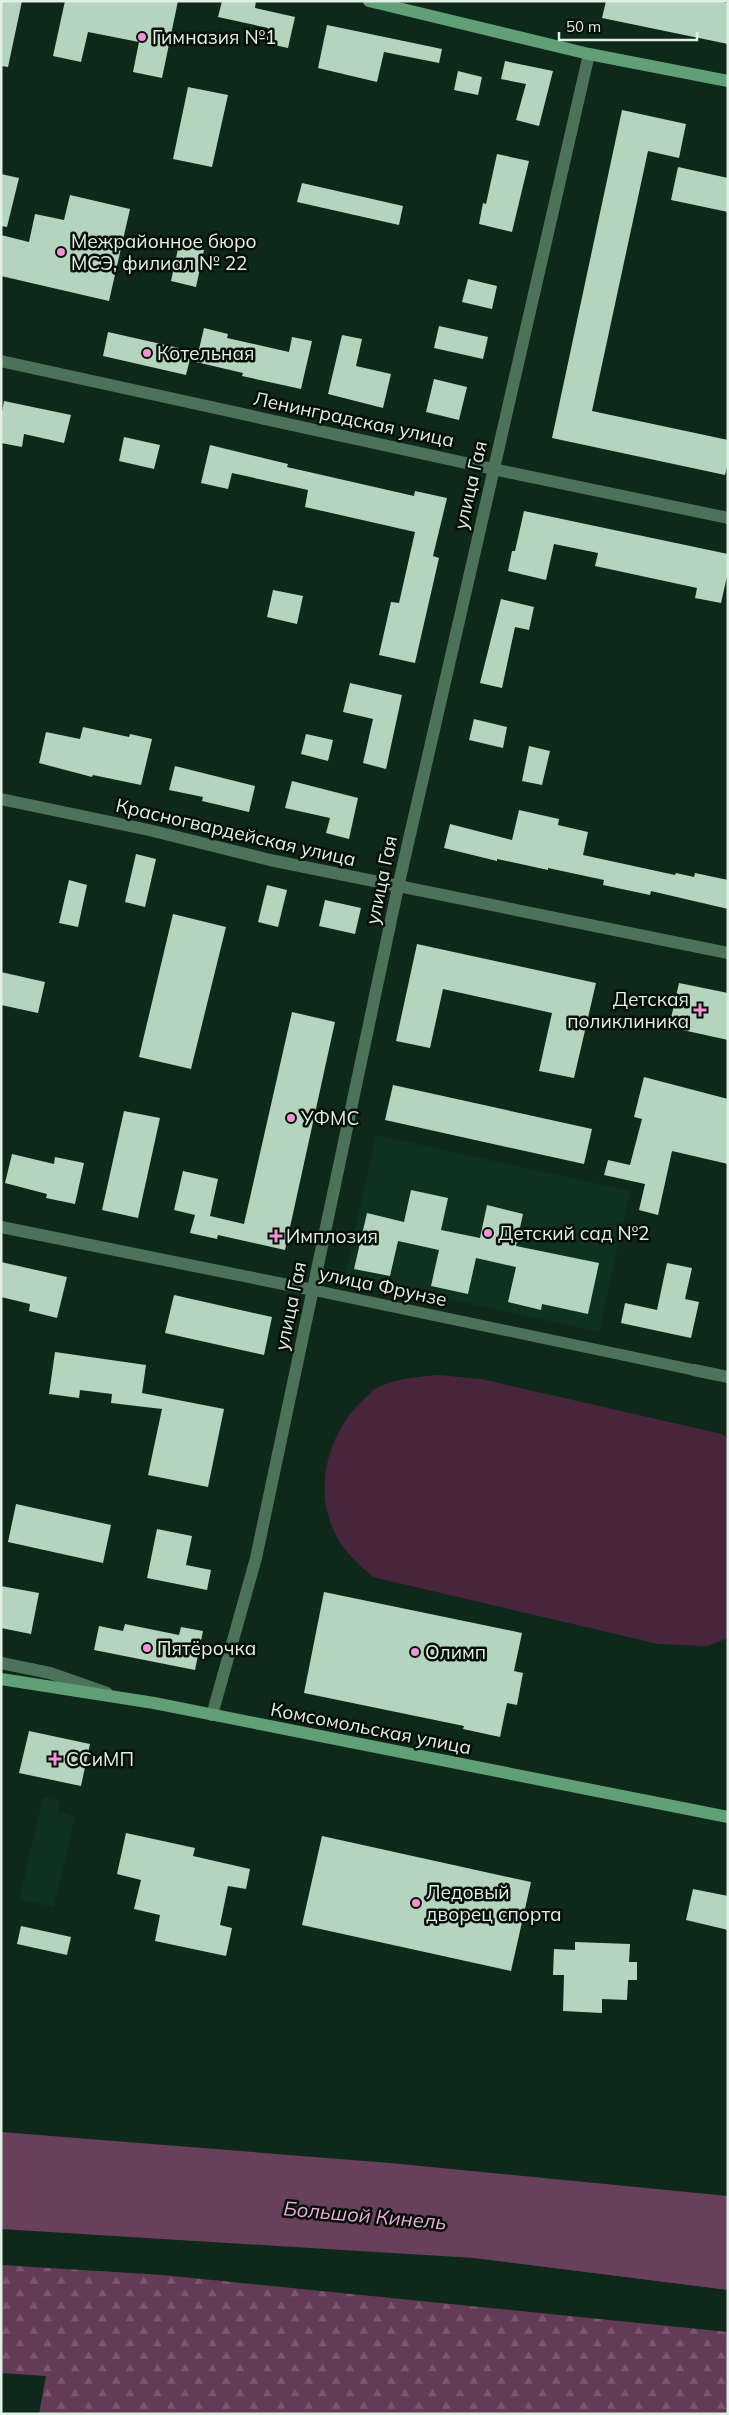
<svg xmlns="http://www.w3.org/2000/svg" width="729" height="2415" viewBox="0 0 729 2415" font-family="Mulish,sans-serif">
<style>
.built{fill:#0f321e}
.forest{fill:url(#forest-firs)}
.park{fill:#47263d}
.water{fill:#68405c}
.building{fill:#b4d4be}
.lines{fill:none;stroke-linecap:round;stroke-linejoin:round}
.pedestrian{stroke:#4c7259;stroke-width:11}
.minor{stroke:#4c7259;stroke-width:12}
.tertiary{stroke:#4c7259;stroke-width:12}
.secondary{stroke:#619f77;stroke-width:12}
.poi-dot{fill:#f391d6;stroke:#050f08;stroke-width:2}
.labels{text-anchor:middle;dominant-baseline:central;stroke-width:5;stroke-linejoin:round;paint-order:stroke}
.poi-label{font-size:19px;fill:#e0f0e5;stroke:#050f08;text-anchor:start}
.street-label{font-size:19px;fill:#e0f0e5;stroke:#050f08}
.water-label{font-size:20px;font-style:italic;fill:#efabda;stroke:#050f08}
</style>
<defs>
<pattern id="forest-firs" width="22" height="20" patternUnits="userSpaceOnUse" patternTransform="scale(1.25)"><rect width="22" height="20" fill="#633b57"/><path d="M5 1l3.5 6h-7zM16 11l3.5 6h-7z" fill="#79586f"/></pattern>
</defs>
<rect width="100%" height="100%" fill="#0e2919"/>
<path class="built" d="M376 1135 630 1191 599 1332 345 1276Z
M43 1797 60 1801 58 1812 75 1817 54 1907 19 1899Z"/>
<path class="forest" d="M1 2265 163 2275 728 2332V2414H39L46 2376 1 2373Z"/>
<path class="park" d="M438 1375 481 1379 722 1434 728 1439V1638L708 1646 658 1644 373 1577C356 1562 339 1547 331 1524 315 1483 330 1432 361 1402 366 1398 370 1392 375 1389 395 1378 417 1377 438 1375Z"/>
<path class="water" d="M1 2132 390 2163 728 2196V2290L474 2258 1 2229Z"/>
<path class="building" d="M1 1H22L8 67 1 66Z
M65 1H178L162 78 133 72 139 42 88 32 81 62 53 56Z
M222 1H256L255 8 295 17 288 48 265 43 268 28 218 17Z
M606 1H718L728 3V44L602 18Z
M327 25 442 49 439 63 384 52 377 82 318 68Z
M505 61 553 71 539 126 516 120 526 84 501 79Z
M458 71 482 77 478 95 454 90Z
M188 87 228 95 212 167 173 159Z
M622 110 686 124 679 158 648 151 592 411 728 440V463L725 475 552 438Z
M497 154 529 161 512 232 479 224 483 203 486 204Z
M678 167 728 178V212L671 200Z
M1 174 19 178 7 227 1 226Z
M302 183 403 206 399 225 297 202Z
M70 195 130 209 109 301 1 276V235L29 242 35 214 64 220Z
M179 244 204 250 196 287 171 281Z
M468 279 497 286 492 309 462 302Z
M439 326 488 337 483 359 434 348Z
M204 328 228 334 227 338 289 352 292 337 312 341 301 389 242 376 243 373 196 362Z
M108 332 192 351 186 375 103 356Z
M342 335 362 339 356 366 391 374 383 408 328 394Z
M434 379 467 387 459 420 426 412Z
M4 401 71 415 64 443 24 434 22 447 1 443V417Z
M124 437 160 445 154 469 119 461Z
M210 445 288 464 287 467 414 496 415 491 447 498 433 556 439 558 415 663 379 655 391 602 399 603 415 532 305 507 308 490 232 473 228 489 201 483Z
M524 511 728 554V572L721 603 695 598 697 588 595 566 598 553 554 544 546 580 508 571 512 551H515Z
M273 590 303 596 297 624 267 617Z
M501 599 534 607 529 630 515 627 502 688 480 683Z
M350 683 402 695 386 769 363 763 373 719 343 712Z
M474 719 507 727 503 748 469 740Z
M83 727 129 737 130 734 152 739 141 785 93 775 92 777 39 763 46 732 80 739Z
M306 734 333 740 328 761 301 754Z
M529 746 550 751 542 785 522 781Z
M175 766 255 786 249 812 202 801 203 797 169 790Z
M292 781 358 798 349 839 326 833 330 818 285 808Z
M519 810 559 819 558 825 588 832 583 855 675 875 676 873 694 877 695 873 728 880V909L651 891 650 895 603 885 604 880 548 868V870L497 859V861L444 848 450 824 512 840Z
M136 854 156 859 145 907 125 902Z
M69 880 87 885 78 927 59 923Z
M267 885 287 890 278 927 258 922Z
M325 900 361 908 355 934 319 926Z
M173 914 226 927 191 1069 139 1057Z
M417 944 596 983 574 1078 539 1071 552 1013 443 989 430 1048 396 1041Z
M1 972 45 982 38 1013 1 1005Z
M679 983 728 993V1040L669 1027Z
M292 1012 335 1022 285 1250 218 1235 217 1239 190 1233 195 1215 174 1210 183 1171 218 1179 210 1216 244 1224Z
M644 1077 728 1099V1164L672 1151 658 1215 639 1210 645 1184 604 1175 608 1160 630 1165 642 1119 634 1117Z
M393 1085 592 1129 584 1164 385 1120Z
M124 1111 160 1118 138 1218 102 1210Z
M12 1154 54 1164 55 1157 84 1163 75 1204 46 1198 47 1194 5 1183Z
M411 1190 448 1198 441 1230 480 1238 487 1205 523 1214 516 1246 599 1263 588 1314 542 1304 541 1310 508 1302 516 1267 476 1258 468 1294 431 1286 439 1250 398 1241 390 1276 354 1269 367 1213 404 1222Z
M1 1262 67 1277 57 1318 29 1311 30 1304 1 1297Z
M667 1263 692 1268 685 1299 699 1302 691 1338 621 1323 625 1303 657 1310Z
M174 1295 272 1317 264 1355 165 1333Z
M55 1352 146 1365 142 1393 224 1409 208 1487 148 1475 162 1409 111 1403 112 1394 80 1390 79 1398 49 1394Z
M16 1504 111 1525 103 1563 8 1542Z
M157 1529 192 1536 186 1565 211 1570 207 1590 147 1578Z
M1 1586 39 1593 31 1634 1 1628Z
M324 1592 522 1633 514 1671 523 1673 517 1705 507 1703 500 1737 463 1729 464 1726 304 1693Z
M125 1624 179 1635 181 1627 203 1631 195 1670 94 1650 99 1626 123 1631Z
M29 1731 90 1744 81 1786 19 1773Z
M126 1833 195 1848 193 1856 250 1869 246 1889 228 1886 220 1925 232 1928 226 1956 155 1941 160 1915 134 1909 141 1880 117 1874Z
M322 1836 531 1882 511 1971 302 1925Z
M693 1889 728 1896V1930L686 1920Z
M21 1926 71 1937 67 1955 17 1944Z
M575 1942 630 1944 629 1962H637V1980H628L627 2000 602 1999V2013L563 2011 564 1975H553L554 1949 575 1950Z"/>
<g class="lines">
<path class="pedestrian" d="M313 1290 694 1370"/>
<path class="minor" d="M1 361 493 469 728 518
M1 799 149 830 270 860 728 953
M1 1227 313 1290
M694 1370 728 1377
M1 1663 50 1673 107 1693"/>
<path class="tertiary" d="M212 1715 256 1558 398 887 589 54"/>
<path class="secondary" d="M369 1 589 54 728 81
M1 1679 154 1703 728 1817"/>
</g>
<g class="poi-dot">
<circle cx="142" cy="37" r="5"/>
<circle cx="61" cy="252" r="5"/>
<circle cx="147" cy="353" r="5"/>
<path d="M697.5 1002.5h5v5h5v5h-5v5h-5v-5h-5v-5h5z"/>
<circle cx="291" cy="1118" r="5"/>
<circle cx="488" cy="1233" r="5"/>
<path d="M273.5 1228.5h5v5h5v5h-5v5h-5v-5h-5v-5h5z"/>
<circle cx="147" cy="1648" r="5"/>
<circle cx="415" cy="1652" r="5"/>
<path d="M52.5 1751.5h5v5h5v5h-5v5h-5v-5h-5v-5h5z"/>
<circle cx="416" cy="1903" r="5"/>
</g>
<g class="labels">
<g class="poi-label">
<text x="152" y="37">Гимназия №1</text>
<text x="71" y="241">Межрайонное бюро<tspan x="71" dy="22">МСЭ, филиал № 22</tspan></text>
<text x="157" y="353">Котельная</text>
<text x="689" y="999" text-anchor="end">Детская<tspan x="689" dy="22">поликлиника</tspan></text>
<text x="301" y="1118">УФМС</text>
<text x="498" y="1233">Детский сад №2</text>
<text x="286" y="1236">Имплозия</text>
<text x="157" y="1648">Пятёрочка</text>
<text x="425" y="1652">Олимп</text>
<text x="66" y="1759">ССиМП</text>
<text x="426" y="1892">Ледовый<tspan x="426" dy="22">дворец спорта</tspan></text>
</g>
<g class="street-label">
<text transform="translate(354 419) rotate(12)">Ленинградская улица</text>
<text transform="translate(470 485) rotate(-77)">улица Гая</text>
<text transform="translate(236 832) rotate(13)">Красногвардейская улица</text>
<text transform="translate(381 880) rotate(-78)">улица Гая</text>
<text transform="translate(383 1286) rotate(12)">улица Фрунзе</text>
<text transform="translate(290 1306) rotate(-78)">улица Гая</text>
<text transform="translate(371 1728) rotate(11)">Комсомольская улица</text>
</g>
<g class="water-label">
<text transform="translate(365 2215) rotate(5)">Большой Кинель</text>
</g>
</g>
<rect width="729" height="2415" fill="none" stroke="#e0f0e5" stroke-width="5"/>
<path d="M559 32v8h138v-8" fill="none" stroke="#e0f0e5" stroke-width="2.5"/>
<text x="566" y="32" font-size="15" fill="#e0f0e5" stroke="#050f08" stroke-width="4" paint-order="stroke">50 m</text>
</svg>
